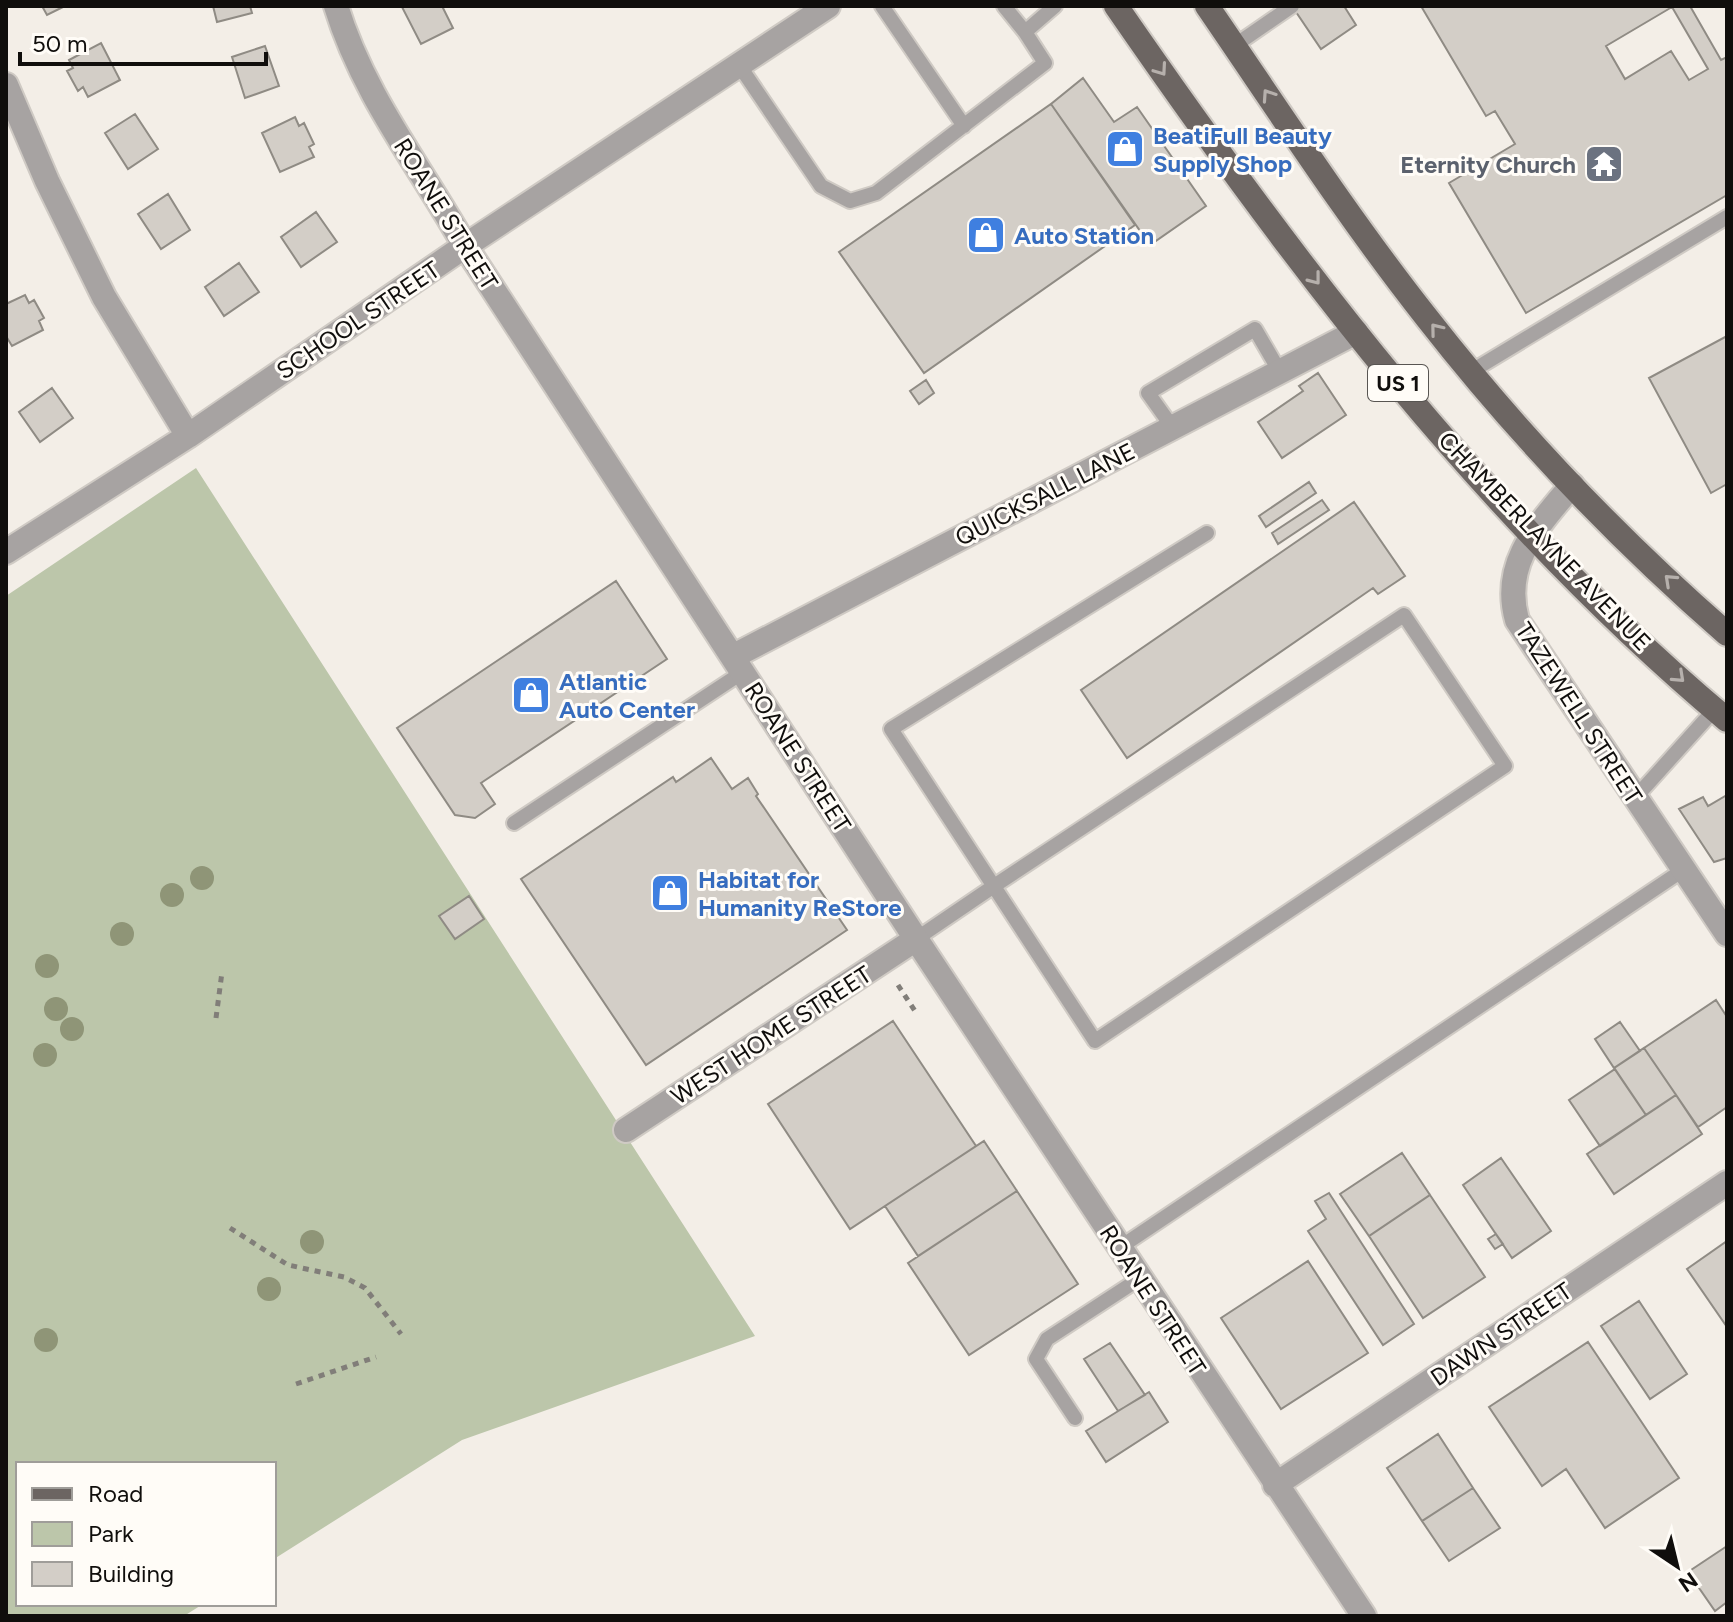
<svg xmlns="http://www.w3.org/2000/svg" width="1733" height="1622" viewBox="0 0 1733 1622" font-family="Figtree,sans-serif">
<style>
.green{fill:#bcc6aa}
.building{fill:#d3cec7;stroke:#8f8b84;stroke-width:2;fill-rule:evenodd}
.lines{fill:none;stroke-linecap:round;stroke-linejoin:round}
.lane-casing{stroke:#cfcac4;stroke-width:18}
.street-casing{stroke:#cfcac4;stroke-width:28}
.primary-casing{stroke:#cfcac4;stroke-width:28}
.path{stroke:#817e79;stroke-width:5;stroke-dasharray:6 6;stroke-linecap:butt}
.lane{stroke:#a7a3a2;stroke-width:14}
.street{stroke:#a7a3a2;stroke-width:24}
.primary{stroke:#6c6562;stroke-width:24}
.tree{fill:#8f9577}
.oneway{stroke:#b6b0ac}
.labels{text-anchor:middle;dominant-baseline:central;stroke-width:6;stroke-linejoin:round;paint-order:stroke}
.shield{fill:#fffcf7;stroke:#585552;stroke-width:2}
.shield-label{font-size:22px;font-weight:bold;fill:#100e0c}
.shop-label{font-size:24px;font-weight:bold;fill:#366cbe;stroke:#fffcf7;text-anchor:start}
.worship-label{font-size:24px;font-weight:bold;fill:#5b616d;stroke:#fffcf7;text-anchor:end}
.street-label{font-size:24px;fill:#100e0c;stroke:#fffcf7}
</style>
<rect width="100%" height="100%" fill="#f3eee7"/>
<path class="green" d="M196 468 755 1336 462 1440 274 1559V1464H18V1604H203L184 1616H6V596Z"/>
<path class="building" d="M42 6H65L47 15Z
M213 6H250L252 13 217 22Z
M442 6 453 28 421 44 402 7Z
M1292 6H1344L1356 25 1321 49Z
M1421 6H1690L1721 60 1727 57V195L1526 313 1449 183 1515 144 1495 111 1486 116ZM1672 7 1708 69 1689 80 1671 51 1625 79 1606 46Z
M101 43 120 80 88 97 83 87 78 91 67 71 73 68 69 60Z
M265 46 279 86 245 98 232 57Z
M1083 78 1114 122 1137 107 1206 206 1150 245 1051 104Z
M1051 104 1135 225 924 373 839 252Z
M135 114 158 149 128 169 105 133Z
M295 117 299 126 304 123 314 144 309 147 314 157 280 172 262 133Z
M168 194 190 230 161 249 138 214Z
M316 212 337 242 301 267 281 237Z
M239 263 259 292 224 316 205 287Z
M25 295 29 303 34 300 44 318 39 321 43 330 12 346 6 336V304Z
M1727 336V484L1711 493 1649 378Z
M1318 373 1346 415 1282 458 1258 422 1303 391 1299 386Z
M926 380 934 393 919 404 910 391Z
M52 388 73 418 40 442 19 412Z
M1309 482 1316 493 1266 527 1259 516Z
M1322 500 1329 510 1278 544 1272 533Z
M1354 502 1405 576 1378 594 1373 588 1127 758 1081 690Z
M616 581 667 659 481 783 495 804 475 818 455 815 397 728Z
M711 758 732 789 748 778 758 794 756 796 847 930 646 1065 521 879 673 777 676 782Z
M1727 795V858L1714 862 1679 809 1703 797 1708 806Z
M469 896 484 919 455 939 439 916Z
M1716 1000 1727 1017V1107L1698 1127 1644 1048Z
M893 1021 976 1146 850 1229 768 1104Z
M1620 1022 1640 1051 1614 1068 1595 1039Z
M1644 1048 1676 1095 1646 1115 1614 1068Z
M1615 1069 1646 1115 1600 1146 1569 1100Z
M1676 1095 1702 1134 1614 1194 1587 1154Z
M984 1141 1017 1191 918 1256 885 1206Z
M1402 1153 1430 1195 1369 1236 1340 1194Z
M1501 1158 1551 1231 1512 1258 1463 1185Z
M1017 1191 1078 1284 969 1355 908 1263Z
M1329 1193 1414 1324 1383 1345 1308 1231 1326 1219 1315 1201Z
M1430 1195 1485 1277 1423 1318 1369 1236Z
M1496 1234 1503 1244 1495 1249 1488 1239Z
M1727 1241V1327L1687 1269Z
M1308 1261 1368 1353 1281 1409 1221 1318Z
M1639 1301 1687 1374 1650 1399 1601 1326Z
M1588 1342 1679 1478 1605 1528 1566 1469 1542 1486 1489 1407Z
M1110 1343 1145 1395 1118 1411 1084 1359Z
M1149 1392 1168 1422 1106 1462 1086 1431Z
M1438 1434 1473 1488 1422 1521 1387 1468Z
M1473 1488 1500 1528 1449 1561 1422 1521Z
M1727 1546V1602L1715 1611 1688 1572Z"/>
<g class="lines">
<g class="lane-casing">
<path id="lane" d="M882 6 964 126
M1004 6 1025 32
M1234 46 1292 6
M739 65 821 186 850 201 876 193 1045 63 1025 32 1055 6
M1472 371 1727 217
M1173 428 1148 393 1255 329 1280 372
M1635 798 1715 709
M514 823 743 672
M916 939 994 886 1404 615 1505 766 1095 1041 891 729 1207 533
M1119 1248 1683 870
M1075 1418 1036 1359 1047 1339 1139 1279"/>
</g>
<g class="street-casing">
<path id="street" d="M336 6C363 95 420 166 465 246L916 939 1364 1616
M6 85 47 181 104 297 188 436
M1572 485C1538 526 1501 563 1517 620L1727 934
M6 552 188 436 465 246 828 6
M734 656 1356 332
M626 1130 916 939
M1275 1485 1727 1183"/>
</g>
<g class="primary-casing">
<path id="primary" d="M1116 6C1293 263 1486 518 1727 720
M1207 6C1279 111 1348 218 1427 318 1516 432 1618 539 1727 634"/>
</g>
<path class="path" d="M898 985 915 1011
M216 1018 222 972
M230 1228 288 1265 344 1277 365 1288 401 1334
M296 1384 376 1357"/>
<use href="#lane" class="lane"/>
<use href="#street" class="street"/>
<use href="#primary" class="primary"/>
</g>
<g class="tree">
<circle cx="202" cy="878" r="12"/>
<circle cx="172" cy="895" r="12"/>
<circle cx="122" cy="934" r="12"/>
<circle cx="47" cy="966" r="12"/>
<circle cx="56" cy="1009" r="12"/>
<circle cx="72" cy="1029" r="12"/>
<circle cx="45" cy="1055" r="12"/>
<circle cx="312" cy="1242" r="12"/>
<circle cx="269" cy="1289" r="12"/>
<circle cx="46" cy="1340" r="12"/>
</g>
<defs><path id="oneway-chevron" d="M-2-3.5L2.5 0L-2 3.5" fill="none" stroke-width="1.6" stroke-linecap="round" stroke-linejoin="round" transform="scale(2)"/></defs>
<g class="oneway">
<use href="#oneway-chevron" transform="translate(1161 70) rotate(55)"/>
<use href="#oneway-chevron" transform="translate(1268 95) rotate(-124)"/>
<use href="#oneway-chevron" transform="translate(1315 279) rotate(52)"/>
<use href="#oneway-chevron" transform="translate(1436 329) rotate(-129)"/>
<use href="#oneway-chevron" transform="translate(1670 580) rotate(-137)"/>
<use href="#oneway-chevron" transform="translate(1679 677) rotate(43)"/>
</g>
<defs>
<g id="shop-square" transform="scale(2)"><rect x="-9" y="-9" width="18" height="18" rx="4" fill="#3f7fe0" stroke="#fffcf7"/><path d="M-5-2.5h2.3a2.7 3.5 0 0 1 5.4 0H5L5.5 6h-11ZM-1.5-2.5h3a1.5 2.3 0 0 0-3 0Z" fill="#fff"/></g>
<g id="temple-square" transform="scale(2)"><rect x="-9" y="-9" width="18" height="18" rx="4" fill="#6b7280" stroke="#fffcf7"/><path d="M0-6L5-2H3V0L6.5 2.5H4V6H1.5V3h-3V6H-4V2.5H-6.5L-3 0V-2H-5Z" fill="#fff"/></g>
</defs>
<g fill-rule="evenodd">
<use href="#shop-square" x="1125" y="149"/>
<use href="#temple-square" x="1604" y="164"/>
<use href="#shop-square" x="986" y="235"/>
<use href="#shop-square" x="531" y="695"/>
<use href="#shop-square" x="670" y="893"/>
</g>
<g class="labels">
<rect class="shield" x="1368" y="365" width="60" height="36" rx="6"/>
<g class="shield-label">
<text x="1398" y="383">US 1</text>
</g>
<g class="shop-label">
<text x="1153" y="135">BeatiFull Beauty<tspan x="1153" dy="28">Supply Shop</tspan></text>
<text x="1014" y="235">Auto Station</text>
<text x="559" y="681">Atlantic<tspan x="559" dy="28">Auto Center</tspan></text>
<text x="698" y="879">Habitat for<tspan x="698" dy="28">Humanity ReStore</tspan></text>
</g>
<g class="worship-label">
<text x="1576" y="164">Eternity Church</text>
</g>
<g class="street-label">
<text transform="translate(446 214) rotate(58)">ROANE STREET</text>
<text transform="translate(358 320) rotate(-34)">SCHOOL STREET</text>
<text transform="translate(1045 494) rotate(-27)">QUICKSALL LANE</text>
<text transform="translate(1545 541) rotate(46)">CHAMBERLAYNE AVENUE</text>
<text transform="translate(1579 713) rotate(57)">TAZEWELL STREET</text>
<text transform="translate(798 757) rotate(57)">ROANE STREET</text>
<text transform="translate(771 1035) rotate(-33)">WEST HOME STREET</text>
<text transform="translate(1153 1300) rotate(57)">ROANE STREET</text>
<text transform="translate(1501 1334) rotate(-34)">DAWN STREET</text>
</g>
</g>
<rect width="1733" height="1622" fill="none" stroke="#100e0c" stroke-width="16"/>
<rect x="16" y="1462" width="260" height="144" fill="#fffcf7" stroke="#9f9d99" stroke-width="2"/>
<rect x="32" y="1488" width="40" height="12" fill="#6c6562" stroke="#9f9d99" stroke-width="2"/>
<text x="88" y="1502" font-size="24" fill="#100e0c">Road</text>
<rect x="32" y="1522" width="40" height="24" fill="#bcc6aa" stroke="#9f9d99" stroke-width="2"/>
<text x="88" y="1542" font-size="24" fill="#100e0c">Park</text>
<rect x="32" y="1562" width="40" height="24" fill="#d3cec7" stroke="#9f9d99" stroke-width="2"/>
<text x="88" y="1582" font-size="24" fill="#100e0c">Building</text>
<g transform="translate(1677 1566) rotate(145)" stroke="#fffcf7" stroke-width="6" paint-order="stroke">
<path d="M0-6L14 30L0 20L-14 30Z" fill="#100e0c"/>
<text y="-12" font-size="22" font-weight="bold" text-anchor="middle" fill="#100e0c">N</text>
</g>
<path d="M20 52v12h246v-12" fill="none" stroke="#100e0c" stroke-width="4"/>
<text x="32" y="52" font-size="24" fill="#100e0c" stroke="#fffcf7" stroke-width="6" paint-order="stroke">50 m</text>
</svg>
